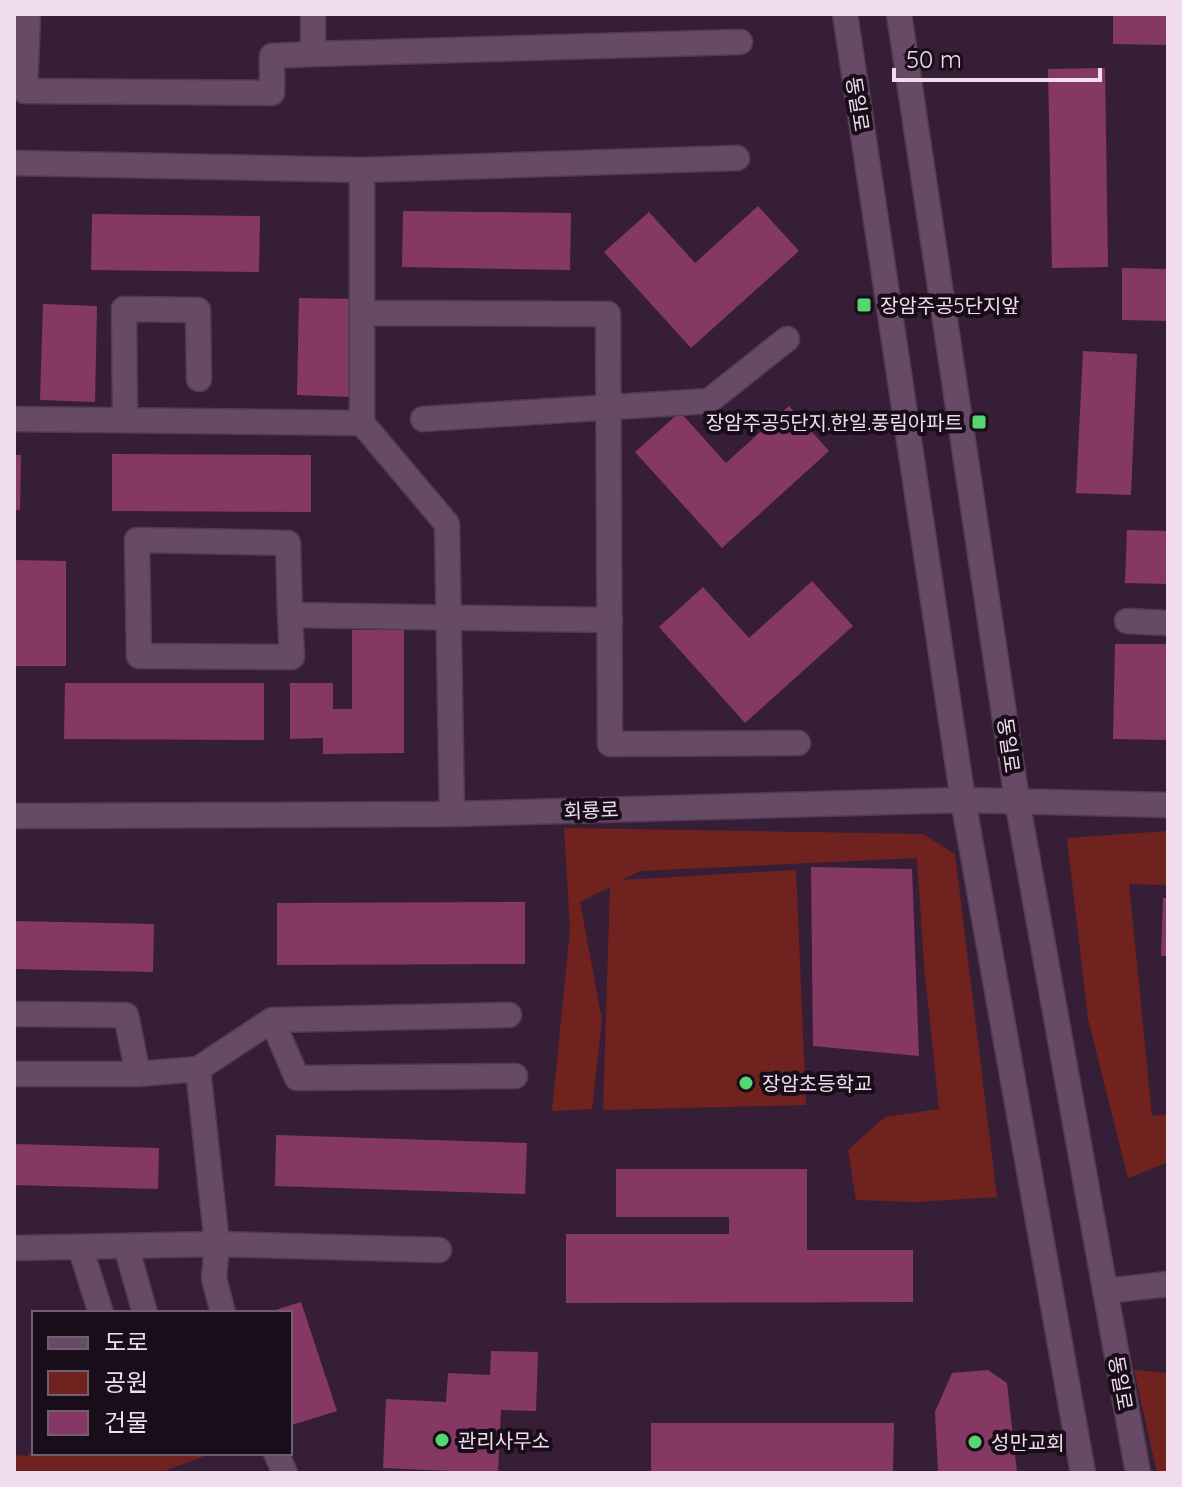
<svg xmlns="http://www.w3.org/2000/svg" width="1182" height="1487" viewBox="0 0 1182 1487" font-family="Quicksand,'Noto Sans KR',sans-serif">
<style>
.green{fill:#70231e}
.building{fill:#863865}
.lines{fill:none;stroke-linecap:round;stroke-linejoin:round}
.minor-casing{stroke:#503a50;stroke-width:27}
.minor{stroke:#674a66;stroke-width:24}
.poi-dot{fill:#57d570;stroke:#180d18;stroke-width:3}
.labels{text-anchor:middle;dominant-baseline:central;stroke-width:8;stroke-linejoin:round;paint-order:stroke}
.street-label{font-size:20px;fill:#efddee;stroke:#180d18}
.poi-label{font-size:20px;fill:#efddee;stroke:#180d18;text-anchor:start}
</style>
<rect width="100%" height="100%" fill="#371e37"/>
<path class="green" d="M564 828 923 834 955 854 997 1197 915 1202 856 1200 848 1150 885 1117 939 1109 924 965 917 858 640 871 622 880 796 870 806 1105 603 1110 610 887 580 902 602 1020 592 1109 552 1111 570 929Z
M1168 831V885L1129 884 1152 1116 1168 1114V1162L1128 1178 1088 1019 1067 838Z
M1134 1370 1168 1373V1473H1157Z
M34 1449V1453H213L159 1473H14V1455L27 1456Z"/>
<path class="building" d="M1113 14H1168V45L1113 44Z
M1105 68 1108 267 1052 268 1048 69Z
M758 206 799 251 691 348 604 252 649 212 695 263Z
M403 211 571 213 570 270 402 267Z
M92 214 260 216 259 272 91 270Z
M1122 268 1168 269V321L1122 320Z
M299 298 354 299 352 397 297 395Z
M43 304 97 306 95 402 40 400Z
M1083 351 1137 354 1131 495 1076 493Z
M789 406 829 451 722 548 635 452 680 412 726 463Z
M112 454 311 455V512L112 511Z
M14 455H21L20 510H14Z
M1127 530 1168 531V584L1125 583Z
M14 560 66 561V666H14Z
M812 581 853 626 745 723 659 627 703 587 749 638Z
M352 630H404V753L323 754V738L290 739V683H333V709H352Z
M1115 644H1168V740L1113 739Z
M65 683H264V740L64 739Z
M811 867 912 869 919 1056 813 1046Z
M1163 898H1168V956H1161Z
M525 902V964L277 965V903Z
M14 921 154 924 153 972 14 969Z
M276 1135 527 1143 525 1194 275 1186Z
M14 1144 159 1148 158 1189 14 1185Z
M616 1169H807V1250H913V1302L566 1303V1234H729V1217H616Z
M301 1302 337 1411 292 1425 290 1313 269 1312Z
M491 1351 538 1352 536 1411 501 1410 498 1473 383 1468 386 1399 446 1402 448 1373 490 1375Z
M988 1370 1007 1383 1017 1473H938L935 1412 952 1373Z
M651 1423H894L893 1473H651Z"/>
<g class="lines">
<g class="minor-casing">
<path id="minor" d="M28 14 25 91 272 93V56L313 54
M313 14V54L740 42
M845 14 963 800 1083 1473
M899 14 1017 800 1138 1473
M14 163 362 170V423
M362 170 737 158
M362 313 608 314 610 744 798 743
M14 419 362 423 447 524 452 814
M423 419 709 401 787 339
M125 420 124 309 198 310 199 379
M290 615 292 657 139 656 137 540 288 543 290 615 610 620
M1127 621 1168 623
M14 816 452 814 963 800 1168 805
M14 1014 126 1015 138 1074
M272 1020 297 1078 515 1076
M198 1069 272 1020 509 1015
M14 1074H138L198 1069 217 1244 214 1278 223 1313
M126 1246 145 1313
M80 1247 101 1313
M14 1248 217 1244 439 1250
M1105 1291 1168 1284
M276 1453 285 1473"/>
</g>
<use href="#minor" class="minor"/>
</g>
<g class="poi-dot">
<rect x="856" y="297" width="16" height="16" rx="4"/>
<rect x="971" y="414" width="16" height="16" rx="4"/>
<circle cx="746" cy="1083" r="8"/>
<circle cx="442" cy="1440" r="8"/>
<circle cx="975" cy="1442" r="8"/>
</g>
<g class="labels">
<g class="street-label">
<text transform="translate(858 104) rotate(81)">동일로</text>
<text transform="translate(1009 745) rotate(82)">동일로</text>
<text transform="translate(591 810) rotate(-2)">회룡로</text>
<text transform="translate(1121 1383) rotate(80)">동일로</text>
</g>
<g class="poi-label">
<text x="880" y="305">장암주공5단지앞</text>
<text x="963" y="422" text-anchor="end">장암주공5단지.한일.풍림아파트</text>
<text x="762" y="1083">장암초등학교</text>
<text x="458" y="1440">관리사무소</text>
<text x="991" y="1442">성만교회</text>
</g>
</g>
<rect width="1182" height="1487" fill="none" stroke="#efddee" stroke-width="32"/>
<rect x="32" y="1311" width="260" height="144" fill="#180d18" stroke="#6e606e" stroke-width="2"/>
<rect x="48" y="1337" width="40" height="12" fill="#674a66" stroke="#6e606e" stroke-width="2"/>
<text x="104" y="1351" font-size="24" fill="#efddee">도로</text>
<rect x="48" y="1371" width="40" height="24" fill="#70231e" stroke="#6e606e" stroke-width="2"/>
<text x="104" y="1391" font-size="24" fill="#efddee">공원</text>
<rect x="48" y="1411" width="40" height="24" fill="#863865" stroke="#6e606e" stroke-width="2"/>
<text x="104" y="1431" font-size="24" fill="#efddee">건물</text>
<path d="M894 68v12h206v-12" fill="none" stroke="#efddee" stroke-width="4"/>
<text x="906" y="68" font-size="24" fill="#efddee" stroke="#180d18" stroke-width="6" paint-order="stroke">50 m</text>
</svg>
